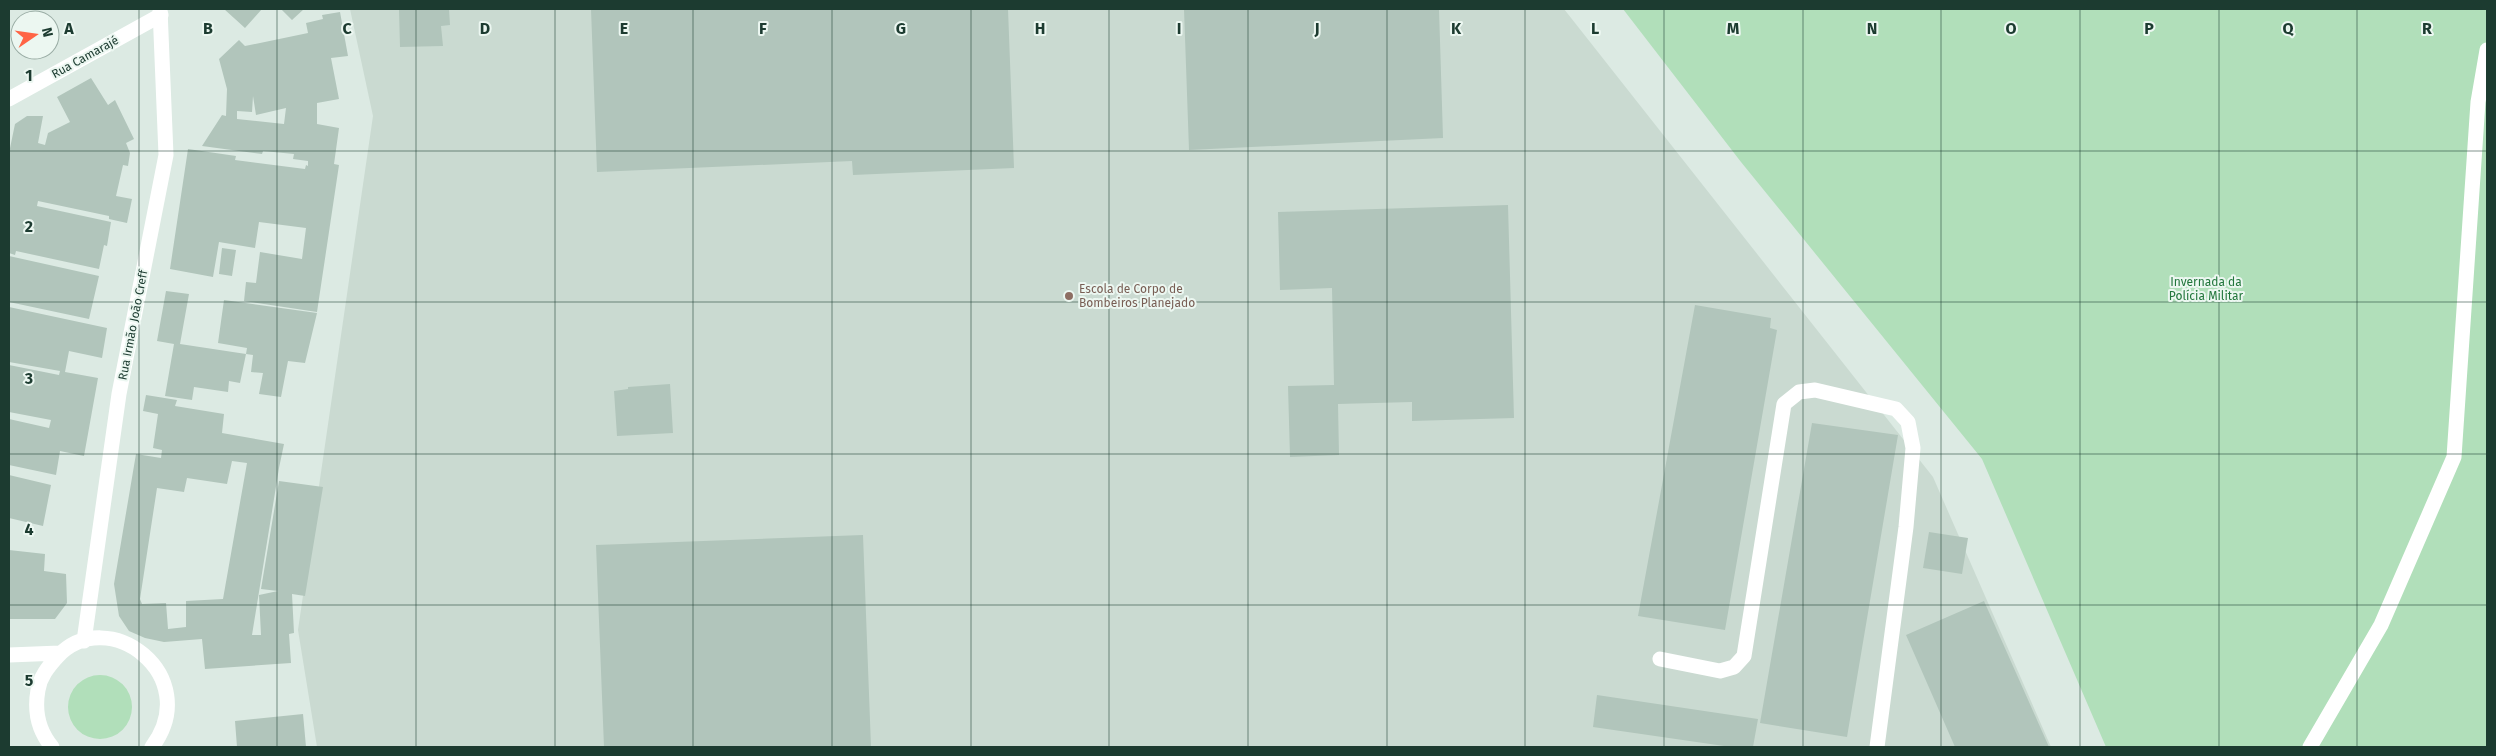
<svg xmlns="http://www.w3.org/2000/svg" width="2496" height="756" viewBox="0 0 2496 756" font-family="'Fira Sans',sans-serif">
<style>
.built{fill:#cadad1}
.green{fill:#b1dfba}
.building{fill:#b1c5bb;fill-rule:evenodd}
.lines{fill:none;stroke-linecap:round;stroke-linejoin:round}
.service{stroke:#fff;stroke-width:15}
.minor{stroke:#fff;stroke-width:15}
.tertiary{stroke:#fff;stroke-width:15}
.grid{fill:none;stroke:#1c3b30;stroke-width:1;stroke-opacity:0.55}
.education-dot{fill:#8d6e63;stroke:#ecf7f1;stroke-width:2}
.labels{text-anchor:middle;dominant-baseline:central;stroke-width:4;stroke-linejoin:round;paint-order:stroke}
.street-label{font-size:12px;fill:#1c3b30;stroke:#ecf7f1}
.park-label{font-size:12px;fill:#22763c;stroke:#ecf7f1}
.education-label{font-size:12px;fill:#785e54;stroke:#ecf7f1;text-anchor:start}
.grid-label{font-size:16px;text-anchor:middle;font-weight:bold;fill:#1c3b30;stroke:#ecf7f1;stroke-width:4;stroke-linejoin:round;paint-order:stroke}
</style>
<rect width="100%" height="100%" fill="#dceae3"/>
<path class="built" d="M350 9H1564L1933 477 2051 747H317L298 630 373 116Z"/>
<path class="green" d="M1623 9H2487V747H2106L1982 459 1741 162Z
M68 707a32 32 0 1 1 64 0a32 32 0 1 1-64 0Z"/>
<path class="building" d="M224 9H262L245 28Z
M281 9H304L292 20Z
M399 9H449L450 25 441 26 443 46 400 47Z
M591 9H1008L1014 168 853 175 852 161 597 172Z
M1184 9H1439L1443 138 1189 150Z
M340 12 348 56 331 58 339 99 317 103V124L339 128 334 164 339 165 317 312 244 301 246 282 256 283 260 252 302 259 306 228 259 222 255 248 219 242 213 277 170 269 188 149 236 156 235 160 305 169 306 165 308 166V161L293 159 294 154 263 151 262 154 202 146 222 115 226 116 227 89 219 59 239 40 245 46 308 33 306 23 323 19 322 15ZM253 96 256 115 286 108 284 124 237 119V111L252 112Z
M91 78 108 105 115 100 134 139 126 143 130 153 128 166 123 165 116 196 132 199 127 223 109 219V216L38 201 37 206 111 222 107 246 104 245 99 269 16 251 15 255 9 253V153L15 124 27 116H43L38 143 45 145 48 133 70 122 57 97Z
M1508 205 1514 418 1412 421V402L1338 404 1339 455 1290 457 1288 386 1334 385 1332 288 1280 290 1278 212Z
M222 248 236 250 232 276 219 274Z
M9 256 99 276 89 319 9 302Z
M166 291 189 294 180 344 246 354 240 383 229 381 228 392 194 387 192 400 165 396 174 344 157 341Z
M224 300 317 313 305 363 288 361 281 397 259 394 263 373 251 372 253 355 246 354 247 348 218 343Z
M1695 305 1771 318 1770 328 1777 330 1725 630 1638 616Z
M9 307 107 328 102 358 69 351 65 372 98 378 84 456 60 451 56 475 9 465V419L49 428 51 420 9 412V365L59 375 60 371 9 362Z
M670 384 673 433 617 436 614 391 628 389V387Z
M146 395 177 400 175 406 224 414 222 433 284 444 279 468 252 635H261L259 595 278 591 261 589 279 481 323 487 305 596 292 594 294 633 289 634 291 663 205 669 202 639 164 642 145 638 129 631 119 616 114 584 136 454 161 458 162 450 153 448 158 414 143 411ZM232 461 247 463 223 599 186 601V627L168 629 166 603 142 604 140 599 157 488 184 492 187 478 227 484Z
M1812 423 1898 435 1847 737 1760 723Z
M9 475 51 485 43 526 9 518Z
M1929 532 1968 538 1962 574 1923 568Z
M863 535 871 747H604L596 545Z
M9 550 45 554 44 571 66 574 67 603 55 619H9Z
M1984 601 2049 747H1955L1906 635Z
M1597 695 1758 719 1753 747H1731L1593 727Z
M303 714 306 747H237L235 721Z"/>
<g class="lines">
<path class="service" d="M1660 659 1720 671 1734 667 1744 656 1784 404 1799 392 1815 390 1896 409 1908 422 1913 448 1906 527 1877 747"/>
<path class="minor" d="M9 99 161 15
M2310 747 2381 625 2454 457 2478 102 2487 50"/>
<path class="tertiary" d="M84 641 119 394 166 155 160 9
M9 655 60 653
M52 747C38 730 34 712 38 690 40 677 48 667 57 657 108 602 205 676 152 747"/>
</g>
<path class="grid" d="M139 9V747M277 9V747M416 9V747M555 9V747M693 9V747M832 9V747M971 9V747M1109 9V747M1248 9V747M1387 9V747M1525 9V747M1664 9V747M1803 9V747M1941 9V747M2080 9V747M2219 9V747M2357 9V747M9 151H2487M9 302H2487M9 454H2487M9 605H2487"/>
<circle class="education-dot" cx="1069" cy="296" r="5"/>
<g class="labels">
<g class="street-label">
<text transform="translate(85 57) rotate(-29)">Rua Camarajé</text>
<text transform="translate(133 325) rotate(-79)">Rua Irmão João Creff</text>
</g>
<g class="park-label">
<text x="2206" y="282">Invernada da<tspan x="2206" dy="14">Polícia Militar</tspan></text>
</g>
<g class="education-label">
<text x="1079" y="289">Escola de Corpo de<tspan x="1079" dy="14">Bombeiros Planejado</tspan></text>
</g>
</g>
<g class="grid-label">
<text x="69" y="34">A</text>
<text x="208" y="34">B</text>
<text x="347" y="34">C</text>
<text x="485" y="34">D</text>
<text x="624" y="34">E</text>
<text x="763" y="34">F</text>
<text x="901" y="34">G</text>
<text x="1040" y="34">H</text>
<text x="1179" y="34">I</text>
<text x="1317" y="34">J</text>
<text x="1456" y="34">K</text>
<text x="1595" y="34">L</text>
<text x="1733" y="34">M</text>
<text x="1872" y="34">N</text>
<text x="2011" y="34">O</text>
<text x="2149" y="34">P</text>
<text x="2288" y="34">Q</text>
<text x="2427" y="34">R</text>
<text x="29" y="81">1</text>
<text x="29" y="232">2</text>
<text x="29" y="384">3</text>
<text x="29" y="535">4</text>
<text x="29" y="686">5</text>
</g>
<rect width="2496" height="756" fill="none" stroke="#1c3b30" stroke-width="20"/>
<g transform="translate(35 35) rotate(77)"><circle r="24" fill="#ecf7f1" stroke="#99aca4"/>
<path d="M0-4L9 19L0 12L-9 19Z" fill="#ff6445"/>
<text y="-8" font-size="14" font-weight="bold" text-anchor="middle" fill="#1c3b30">N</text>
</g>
</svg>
